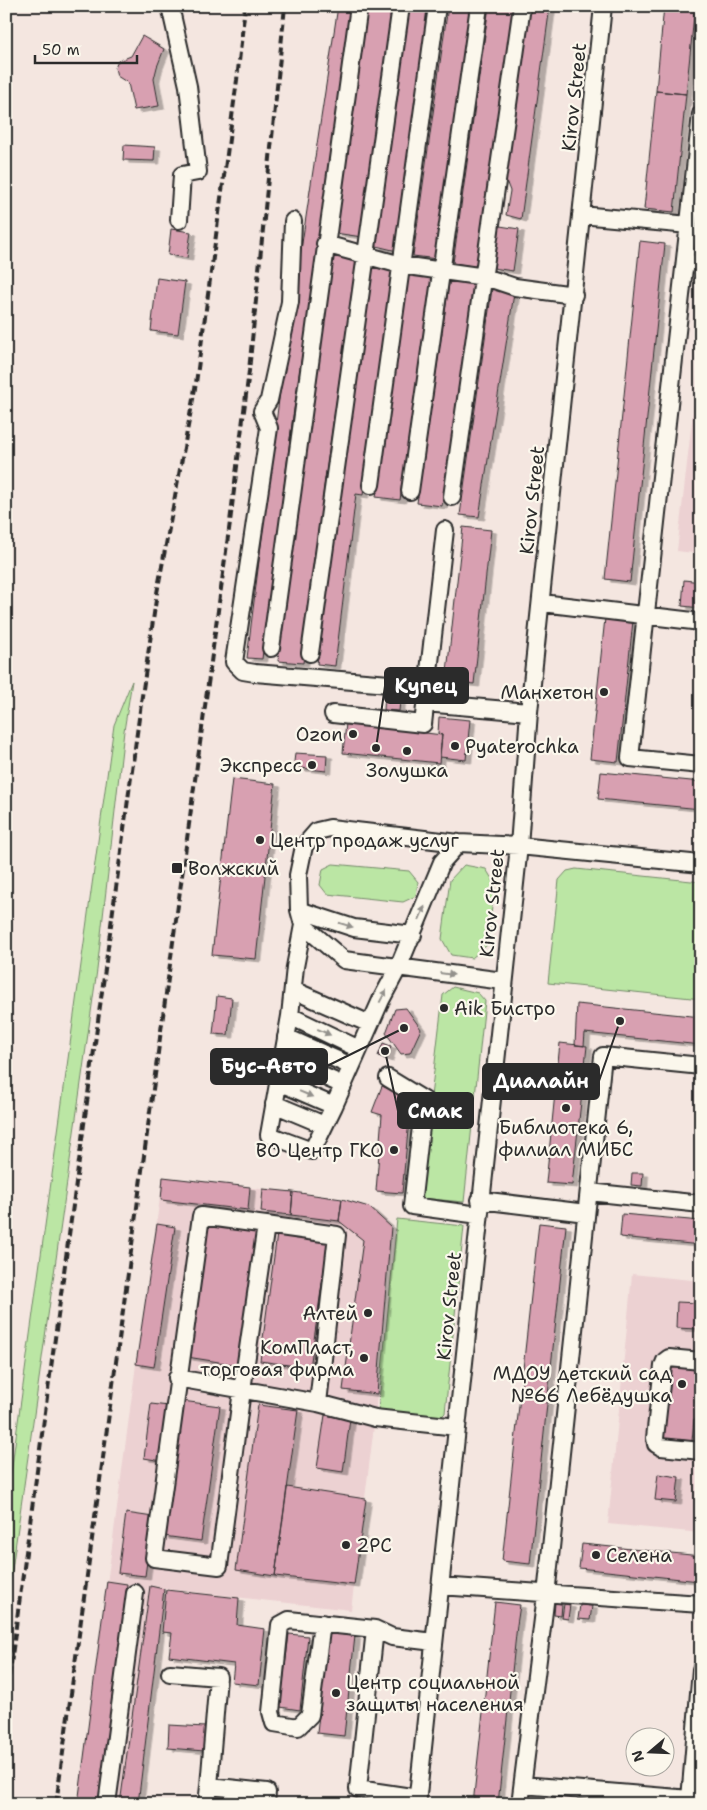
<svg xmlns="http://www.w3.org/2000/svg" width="707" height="1810" viewBox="0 0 707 1810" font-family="'Shantell Sans',sans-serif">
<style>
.built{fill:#ecd1d2}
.green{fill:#bbe6a4;stroke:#738868}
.building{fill:#d8a0b1;stroke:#2b2b2b;filter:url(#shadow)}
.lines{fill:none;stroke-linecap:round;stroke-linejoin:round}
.minor-casing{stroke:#2b2b2b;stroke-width:20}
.minor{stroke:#fbf7ec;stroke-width:16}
.rail{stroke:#2b2b2b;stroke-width:4;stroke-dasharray:8 4;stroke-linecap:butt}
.oneway{fill:#93918c}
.poi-dot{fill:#2b2b2b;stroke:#fbf7ec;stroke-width:2}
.labels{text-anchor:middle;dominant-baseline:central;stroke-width:4.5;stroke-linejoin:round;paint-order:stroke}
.street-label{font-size:19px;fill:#2b2b2b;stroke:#fbf7ec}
.poi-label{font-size:19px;fill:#2b2b2b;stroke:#fbf7ec;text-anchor:end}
.leader{fill:none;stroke:#2b2b2b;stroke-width:2}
.callout-dot{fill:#2b2b2b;stroke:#fbf7ec;stroke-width:2}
.callout{fill:#2b2b2b;stroke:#2b2b2b;stroke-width:2}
.callout-label{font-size:20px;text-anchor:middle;font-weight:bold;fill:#fff}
</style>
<defs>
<filter id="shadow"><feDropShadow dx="5.5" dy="3" stdDeviation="0" flood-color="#0004"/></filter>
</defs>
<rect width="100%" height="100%" fill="#f4e6e0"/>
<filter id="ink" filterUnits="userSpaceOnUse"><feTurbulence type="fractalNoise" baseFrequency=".02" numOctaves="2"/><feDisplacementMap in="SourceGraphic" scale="10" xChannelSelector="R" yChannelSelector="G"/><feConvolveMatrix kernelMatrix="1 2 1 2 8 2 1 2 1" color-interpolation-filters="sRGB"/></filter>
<g filter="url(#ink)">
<path class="built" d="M701 341V554L677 551Z
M163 1177 342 1199 369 1207 391 1227 375 1418 351 1610 164 1589 138 1804H78L136 1364Z
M632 1274 701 1281V1533L608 1524Z"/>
<path class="green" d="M132 681 124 731 97 970 6 1612V1509L114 725Z
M333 864 409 871 418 882 416 896 403 902 327 894 320 885 323 869Z
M464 865 486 869 495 884 487 945 472 958 451 955 442 939 450 880Z
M576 869 701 882V999L548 983 559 880 567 871Z
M453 987 478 993 485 1001 464 1202 419 1198 443 995Z
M397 1219 464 1226 445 1413 440 1418 378 1411Z"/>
<path class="building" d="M338 6H354L293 416 262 659 247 658 282 375Z
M368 6H395L362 237 335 233Z
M409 6H431L397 251 376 246Z
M448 6H472L437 259 413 256Z
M489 6H515L479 267 453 263Z
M530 6H550L521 219 506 215 510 191 505 178Z
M664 6H695L686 94 656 91Z
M142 36 164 49 157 67 154 79 159 106 134 110 128 83 117 76 115 68 118 61 131 56Z
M656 91 686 94 674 212 644 209Z
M124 145 155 147 154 161 123 160Z
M500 226 519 229 513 271 493 268Z
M171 229 191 232 187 258 168 255Z
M640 241 665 244 630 582 605 579Z
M332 253 357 257 324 487 303 663 278 661 303 451Z
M370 266 394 270 363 495 356 494 335 666 317 664 339 488Z
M408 272 433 275 400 500 376 497Z
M450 277 476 280 442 506 417 503Z
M157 278 185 282 178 334 151 331Z
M515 287 479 517 460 515 492 289Z
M463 527 491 530 474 684 446 681Z
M684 580 701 582V608L682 606Z
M605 618 633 621 618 762 590 759Z
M385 691 401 692 399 711 384 710Z
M439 717 470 720 466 760 440 757 442 735 438 734Z
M346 723 442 735 439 763 343 753Z
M295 753 327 755 326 771 300 768 294 762Z
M601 772 701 782V809L598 799Z
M232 779 275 784 256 959 212 955Z
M217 996 232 998 228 1035 213 1034Z
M577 1004 701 1017V1045L585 1033 584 1046 575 1045Z
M406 1008 421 1029 410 1053 401 1054 386 1033 395 1009Z
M383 1043 391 1046 387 1059 378 1056Z
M560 1043 587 1046 572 1185 546 1183Z
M382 1086 411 1100 402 1193 376 1191 382 1115 372 1112Z
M632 1173H643L642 1186 631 1185Z
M163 1177 250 1187 248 1210 161 1200Z
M263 1189 293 1192 291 1215 261 1212Z
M293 1192 342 1199 339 1221 291 1215Z
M342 1199 369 1207 391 1227 377 1394 343 1390 363 1240 339 1221Z
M622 1214 701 1221V1245L620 1237Z
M207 1223 257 1230 238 1365 187 1357Z
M539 1223 566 1226 530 1564 502 1561Z
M157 1224 175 1227 154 1367 136 1364Z
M277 1234 328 1241 310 1368 260 1361Z
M677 1302 698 1303 697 1329 676 1328Z
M669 1363 699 1366 695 1403H701V1419H694L692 1441 662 1438Z
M182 1401 220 1406 201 1541 163 1536Z
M151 1404 169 1406 162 1461 144 1458Z
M258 1405 298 1410 275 1576 236 1570Z
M325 1415 350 1419 343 1472 317 1468Z
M658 1474 679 1477 676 1502 655 1500Z
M287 1487 366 1499 354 1585 275 1576Z
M126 1513 153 1517 145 1576 118 1573Z
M582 1544 701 1556 699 1581 579 1568Z
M107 1581 127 1584 99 1804H78Z
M150 1586 164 1589 138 1804H120Z
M166 1590 239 1598 237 1625 265 1629 259 1685 232 1682 234 1664 169 1656 172 1633 162 1632Z
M495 1602 520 1605 517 1625 498 1804H473Z
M555 1603 562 1604 561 1616 554 1615Z
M564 1604 570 1605 568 1619 562 1618Z
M580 1605 592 1606 590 1620 578 1619Z
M328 1633 355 1636 344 1736 317 1733Z
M289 1634 308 1636 300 1710 280 1707Z
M169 1725 205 1727 204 1751 168 1748Z"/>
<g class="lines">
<g class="minor-casing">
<path id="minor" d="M170 6 188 86 198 172 182 175 179 220
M701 114 630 758 701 765
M581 215 689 225
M293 221 290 302 269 400 262 411 269 428 234 662 243 671 255 673 426 687
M325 244 401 265 485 277 515 287 574 295
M685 263 701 264
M371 485 437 6
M410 491 479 6
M452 497 522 6
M542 603 701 622
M271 648 359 6
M310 653 401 6
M425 703 529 712
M333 714 423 724 445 530
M299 910 354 928 413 935
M303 925 295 967 290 1016 269 1135 312 1151 334 1106 381 1000 398 968 442 862 459 843
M503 981 344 960 303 925 299 910 298 875 304 846 317 831 330 828 459 843 519 846 701 864
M293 990 370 1024
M290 1016 359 1049
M286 1037 351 1066
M282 1058 343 1085
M388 1078 424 1100 412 1206 479 1215
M278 1082 334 1106
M274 1104 324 1125
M589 1192 701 1204
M480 1200 586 1213
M266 1225 201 1216 154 1558 219 1566 242 1390 266 1225 337 1235 318 1403
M701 1361 669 1358 665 1361 663 1366 655 1438 656 1444 661 1447 701 1451
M177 1378 318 1403 375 1418 457 1427
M440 1586 701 1604
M322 1623 310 1715 298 1727 274 1723 271 1712 280 1625 289 1620 375 1629 392 1637 434 1642
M375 1629 358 1789 418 1798
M170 1673 218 1677 209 1786
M523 1785 690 1799 701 1669
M107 1804 135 1593
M207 1804 209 1786 267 1792 266 1804
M417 1804 519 846 529 712 603 6
M520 1804 546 1595 603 1056 701 1066"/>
</g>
<use href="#minor" class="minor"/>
<path class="rail" d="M6 1700 142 696 157 593 196 383 237 80 245 6
M56 1804 230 522 249 371 285 6"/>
</g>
<defs><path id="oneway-solid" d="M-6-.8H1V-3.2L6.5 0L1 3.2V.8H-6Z" transform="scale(1.25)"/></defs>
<g class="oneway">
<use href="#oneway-solid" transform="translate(422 913) rotate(-67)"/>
<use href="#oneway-solid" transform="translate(346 925) rotate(18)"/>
<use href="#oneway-solid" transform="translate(447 974) rotate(7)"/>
<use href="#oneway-solid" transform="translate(383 996) rotate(-62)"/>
<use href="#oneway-solid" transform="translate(324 1032) rotate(25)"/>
<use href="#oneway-solid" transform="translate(306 1094) rotate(23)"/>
</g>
</g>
<g class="poi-dot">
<circle cx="604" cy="692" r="5"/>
<circle cx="353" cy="734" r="5"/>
<circle cx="455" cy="746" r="5"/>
<circle cx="407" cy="751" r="5"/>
<circle cx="312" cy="765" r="5"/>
<circle cx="260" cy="840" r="5"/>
<rect x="171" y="862" width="12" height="12" rx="2.5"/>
<circle cx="444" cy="1008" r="5"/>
<circle cx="566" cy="1108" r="5"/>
<circle cx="394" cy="1150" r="5"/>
<circle cx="368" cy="1313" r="5"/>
<circle cx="364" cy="1358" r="5"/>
<circle cx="682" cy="1384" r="5"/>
<circle cx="346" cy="1545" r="5"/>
<circle cx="596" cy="1555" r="5"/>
<circle cx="336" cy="1693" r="5"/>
</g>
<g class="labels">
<g class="street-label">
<text transform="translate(574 97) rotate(-84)">Kirov Street</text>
<text transform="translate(532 500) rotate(-84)">Kirov Street</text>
<text transform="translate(492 903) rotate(-84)">Kirov Street</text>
<text transform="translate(449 1306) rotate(-84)">Kirov Street</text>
</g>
<g class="poi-label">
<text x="594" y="692">Манхетон</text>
<text x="343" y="734">Ozon</text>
<text x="465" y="746" text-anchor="start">Pyaterochka</text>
<text x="302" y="765">Экспресс</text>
<text x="407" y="770" text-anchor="middle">Золушка</text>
<text x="270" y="840" text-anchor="start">Центр продаж услуг</text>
<text x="188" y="868" text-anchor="start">Волжский</text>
<text x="454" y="1008" text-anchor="start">Aik Бистро</text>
<text x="566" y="1127" text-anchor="middle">Библиотека 6,<tspan x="566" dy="22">филиал МИБС</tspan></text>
<text x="384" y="1150">ВО Центр ГКО</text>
<text x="358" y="1313">Алтей</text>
<text x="354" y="1347">КомПласт,<tspan x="354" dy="22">торговая фирма</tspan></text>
<text x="672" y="1373">МДОУ детский сад<tspan x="672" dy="22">№66 Лебёдушка</tspan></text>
<text x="356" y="1545" text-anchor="start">2РС</text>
<text x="606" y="1555" text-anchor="start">Селена</text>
<text x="346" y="1682" text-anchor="start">Центр социальной<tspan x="346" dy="22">защиты населения</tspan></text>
</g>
</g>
<path class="leader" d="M376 748L385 686M404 1028L327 1066M620 1021L599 1081M385 1051L398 1111"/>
<g class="callout-dot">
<circle cx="376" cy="748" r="5"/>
<circle cx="404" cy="1028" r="5"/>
<circle cx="620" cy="1021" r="5"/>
<circle cx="385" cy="1051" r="5"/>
</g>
<g class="callout">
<rect x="385" y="668" width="83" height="35" rx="5"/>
<rect x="211" y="1049" width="116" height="35" rx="5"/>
<rect x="483" y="1064" width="116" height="35" rx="5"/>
<rect x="398" y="1093" width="75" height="35" rx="5"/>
</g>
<g class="callout-label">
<text x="426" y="693">Купец</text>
<text x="269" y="1073">Бус-Авто</text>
<text x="541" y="1088">Диалайн</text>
<text x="435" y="1118">Смак</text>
</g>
<rect width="707" height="1810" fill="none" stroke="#fbf7ec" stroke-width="25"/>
<rect x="12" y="12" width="682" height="1785" fill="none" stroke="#2b2b2b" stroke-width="2" filter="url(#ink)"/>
<g transform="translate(650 1752) rotate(251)"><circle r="24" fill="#fbf7ec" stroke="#a8a59f"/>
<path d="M0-4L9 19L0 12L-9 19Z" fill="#2b2b2b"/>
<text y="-8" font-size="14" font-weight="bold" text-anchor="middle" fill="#2b2b2b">N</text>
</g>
<path d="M35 55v8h102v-8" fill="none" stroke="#2b2b2b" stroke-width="2.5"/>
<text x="42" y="55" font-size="15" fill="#2b2b2b" stroke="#fbf7ec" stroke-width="4" paint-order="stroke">50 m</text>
</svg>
